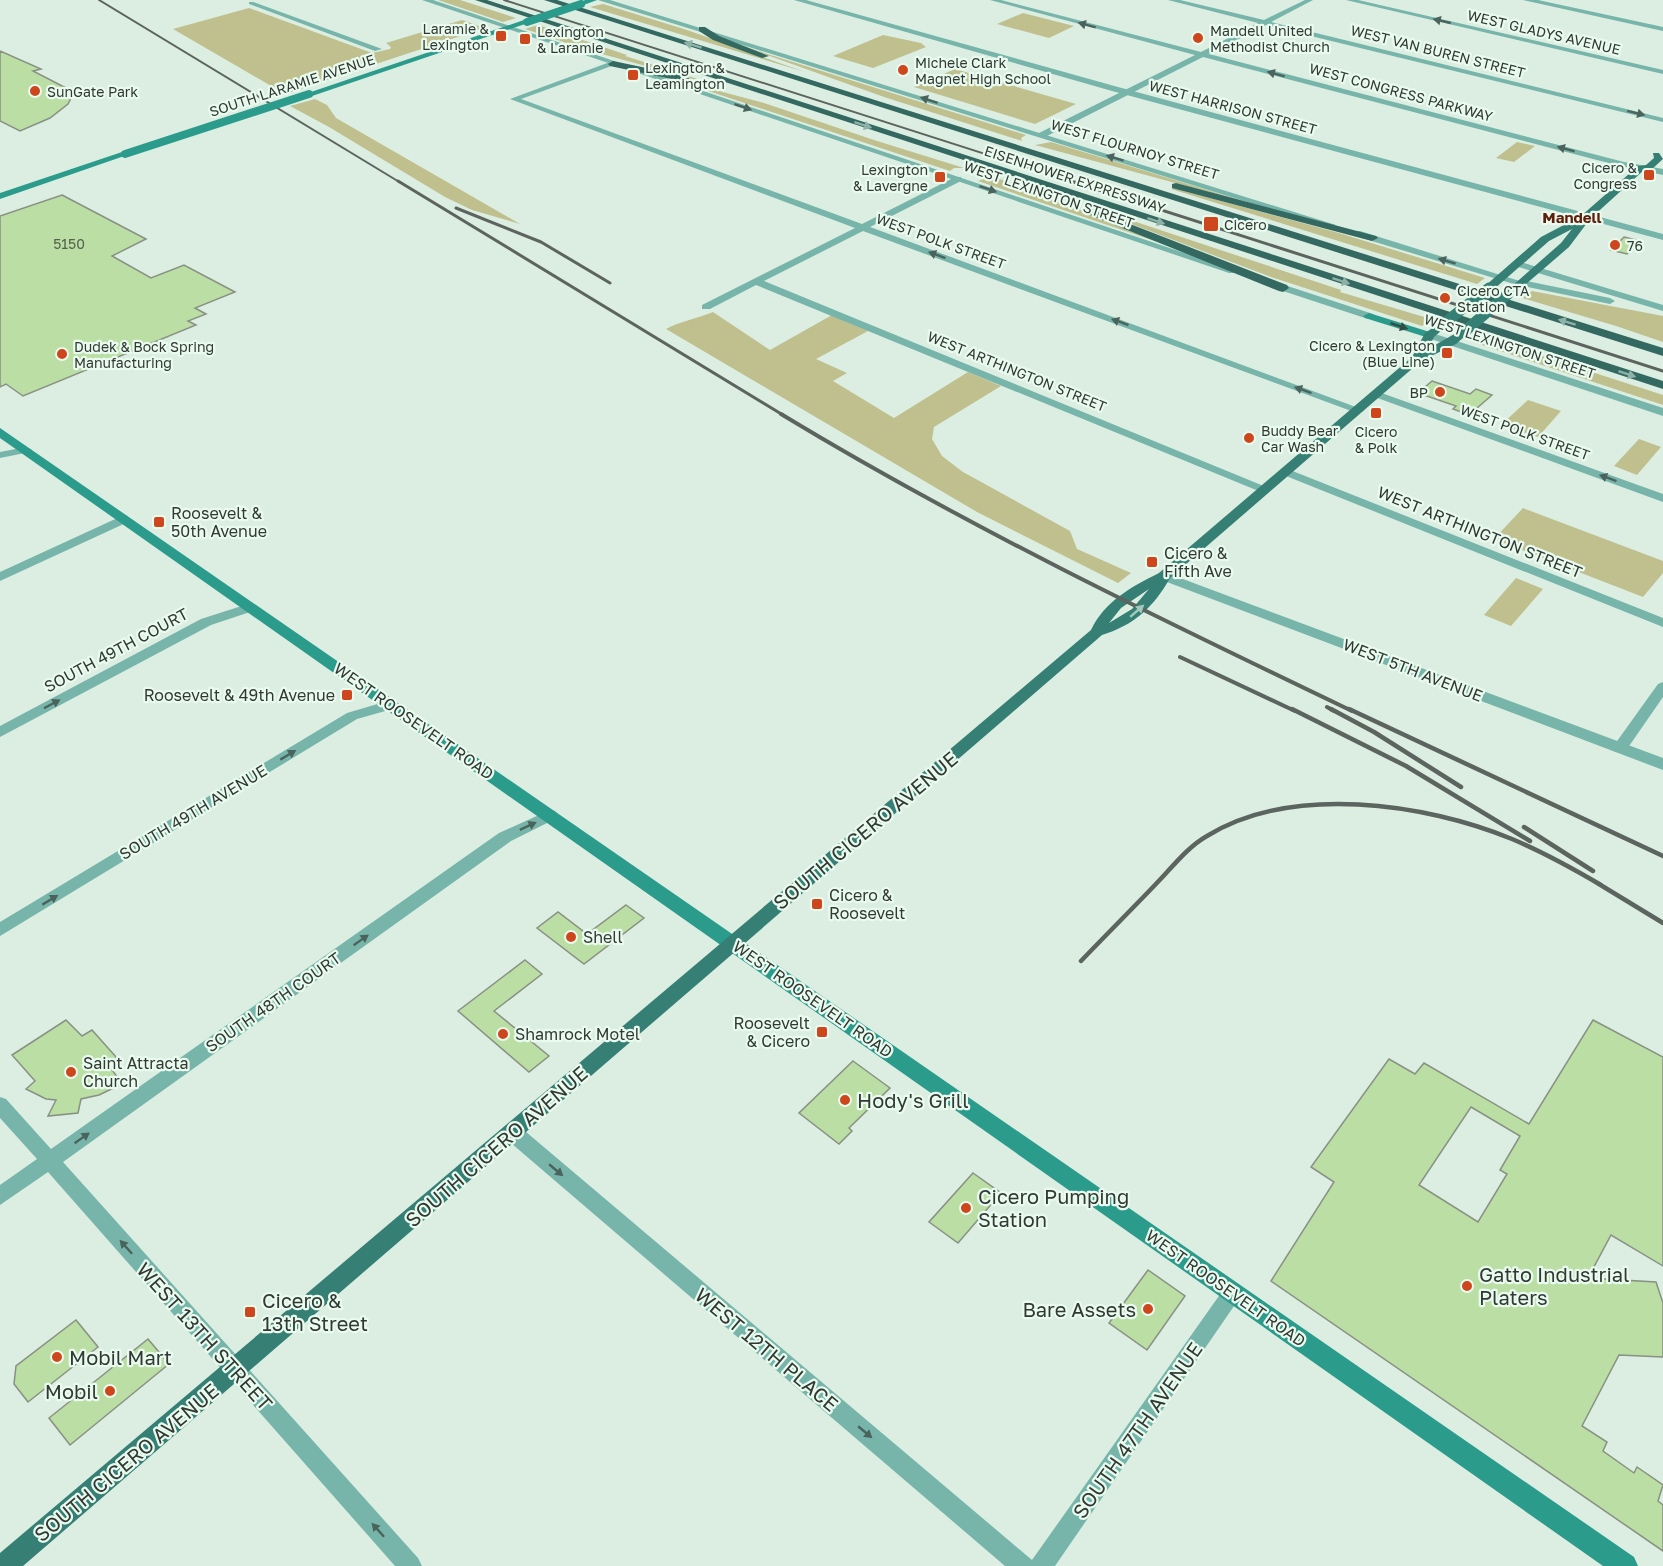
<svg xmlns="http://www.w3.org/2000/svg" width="1663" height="1566" viewBox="0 0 1663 1566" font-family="'Golos Text',sans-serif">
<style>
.green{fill:#bfc08e}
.building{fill:#badea4;stroke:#889183;stroke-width:1.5;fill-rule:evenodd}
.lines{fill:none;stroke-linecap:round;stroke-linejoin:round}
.minor{fill:#77b5aa;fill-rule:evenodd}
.tertiary{fill:#77b5aa;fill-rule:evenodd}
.secondary{fill:#2b9b8c;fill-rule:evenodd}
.primary{fill:#367f74;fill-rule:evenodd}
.motorway{fill:#336960;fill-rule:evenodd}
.rail-far3{stroke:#5b645e;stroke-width:2}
.rail-far2{stroke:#5b645e;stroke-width:3}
.rail-far1{stroke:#5b645e;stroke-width:4}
.rail{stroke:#5b645e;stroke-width:4.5}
.secondary-bridge{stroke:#2b9b8c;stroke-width:8}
.primary-bridge{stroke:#367f74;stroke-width:11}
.oneway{fill:#4a645d}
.oneway2{fill:#8eb2a8}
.oneway3{fill:#314d46}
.oneway4{fill:#a1c9be}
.poi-dot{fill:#ce461b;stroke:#e9faef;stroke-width:2}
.labels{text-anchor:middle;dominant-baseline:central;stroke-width:4.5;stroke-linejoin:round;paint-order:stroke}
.far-poi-label{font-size:14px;fill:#323934;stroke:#e9faef;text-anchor:start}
.far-street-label{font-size:14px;fill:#323934;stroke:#e9faef}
.number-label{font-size:14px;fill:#546250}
.far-neighbourhood-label{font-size:15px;font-weight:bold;fill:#601e0a;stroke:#e9faef}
.poi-label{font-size:16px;fill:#323934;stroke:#e9faef;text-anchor:start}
.street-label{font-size:16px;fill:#323934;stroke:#e9faef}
.near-street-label{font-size:20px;fill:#323934;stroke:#e9faef}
.near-poi-label{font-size:20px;fill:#323934;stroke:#e9faef;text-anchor:start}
</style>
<rect width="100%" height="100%" fill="#dcede2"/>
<path class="green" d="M438 0H460L516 18 503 22Z
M603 4 687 30 805 72 590 7Z
M249 8 372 53 390 49 391 47 386 43 462 20 485 28 285 94 173 29Z
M1023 13 1074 26 1049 38 997 24Z
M538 25 627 55 625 56 729 89 584 49 525 29Z
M883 35 921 43 926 47 873 68 833 56Z
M739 45 1026 135 1021 138 1022 141 884 97Z
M955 69 1076 104 1035 124 914 87Z
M663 76 764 103 874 140 964 168H954L950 171Z
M315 99 327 105 336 118 520 224 472 210 445 197 329 127 290 106Z
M1051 142 1253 204 1035 145Z
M1517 142 1535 146 1514 162 1496 158Z
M985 174 1014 184 1190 253 978 181 986 178Z
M1173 188 1339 233 1485 278 1477 284 1171 189Z
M1115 215 1341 290 1340 292 1431 319 1422 326 1271 277 1113 217Z
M1532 291 1663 316V342L1616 326 1522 298Z
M713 312 770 350 832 315 868 331 816 359 847 373 833 381 894 418 968 372 1001 386 934 427 932 439 942 456 963 472 1070 531 1077 549 1131 573 1118 583 977 512 666 329C678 322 698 318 713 312Z
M1478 335 1663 395V405L1470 341Z
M1528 400 1561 411 1538 437 1501 425Z
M1639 439 1661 447 1637 475 1614 466Z
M1523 508 1663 561V573L1643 597 1494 539Z
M1516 578 1543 589 1511 626 1484 615Z"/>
<path class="building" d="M0 51 41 69 33 71 70 90 71 98 68 104 50 118 20 131 0 121Z
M62 195 146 239 112 256 151 278 184 265 235 292 195 308 206 314 188 321 196 325 23 396 6 384 0 387V216Z
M1624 237 1640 241 1627 254 1611 250Z
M1432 381 1470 394 1476 389 1492 395 1469 415 1453 409 1456 406 1418 393Z
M626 905 644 918 584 964 537 928 558 912 587 934Z
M525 960 542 974 494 1011 549 1056 529 1072 458 1011Z
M66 1020 82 1036 92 1030 117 1058 108 1064 122 1084 99 1095 81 1099 78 1113 48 1116 56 1100 46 1099 26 1089 35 1081 12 1055Z
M1593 1020 1663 1057V1266L1611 1235 1588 1278 1656 1282 1663 1303V1357L1619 1355 1582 1426 1607 1442 1603 1451 1634 1473 1637 1467 1663 1485 1658 1501 1663 1505V1551L1271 1281 1334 1182 1311 1167 1389 1059 1415 1074 1424 1063 1529 1124ZM1471 1107 1520 1136 1500 1170 1507 1174 1478 1222 1419 1185Z
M853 1061 890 1088 849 1128 852 1131 839 1144 799 1113Z
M973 1173 1001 1193 958 1243 929 1222Z
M1148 1270 1185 1296 1147 1350 1109 1323Z
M76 1320 98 1347 28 1402 14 1384 16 1366Z
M148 1339 169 1364 70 1445 49 1418Z"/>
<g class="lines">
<path class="minor" d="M990 0H1001L1201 52 1258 23 1168 0H1180L1264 20 1305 0H1313L1271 22 1663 118V122L1266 25 1209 54 1624 162 1663 169V175L1620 166 1203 57 1045 137H1039V133L1195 55Z
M1346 0H1358L1663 70V74Z
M249 2H253L382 49 375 51 249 4Z
M610 62 617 64 521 99 862 224 955 177H961V181L870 227 1364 410 1362 412H1354L863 231 764 281 1271 489 1265 493 1261 492 756 285 710 309H702V305L855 228 510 99Z
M1515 262H1521L1663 305V311L1515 266Z
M1521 280 1610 298 1615 301 1610 304 1518 285V281Z
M1376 391 1663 494V502L1372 396 1371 394Z
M26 447 32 450 30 452 0 458V452Z
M1285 468 1663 618V627L1281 474V470Z
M124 515 128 516V522L0 581V572Z
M251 603 258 607 256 610 211 625 0 737V726L201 619Z
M1663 682V697L1625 752H1615L1613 748 1615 744 1658 684Z
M391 700 398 705 396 708 357 719 0 936V922L347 713Z
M550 810 555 811 558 815 555 819 511 841 63 1162 418 1558 422 1566H395L48 1172 0 1205V1185L37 1159 0 1118V1097L6 1099 51 1149 499 833Z
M512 1124 519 1126 1032 1560 1226 1286 1233 1283 1240 1286 1243 1293 1055 1566H1005L505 1138 503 1132 505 1126Z"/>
<path class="tertiary" d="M422 0H433L1238 271 1237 273H1229Z
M598 0H610L1336 225 1327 227Z
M794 0H806L1118 87 1663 234V240L1112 91Z
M1523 0H1538L1663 27V31Z
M1352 231H1360L1526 283 1521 286 1517 285 1352 235Z
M1266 279 1373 314 1375 316 1369 319 1365 318 1262 284V280Z
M1429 332 1663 408V416L1425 337V333Z
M1164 572 1663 758V770L1159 579 1157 576 1159 573Z"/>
<path class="secondary" d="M585 0H597L581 6 577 4Z
M524 20 531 22 312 96 305 94Z
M122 152 130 154 0 199V193Z
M1369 313 1433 333 1435 335 1429 338 1365 318 1363 316Z
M0 428 1634 1557 1638 1566H1603L0 438Z"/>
<path class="primary" d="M1653 153H1659L1663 159 1652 169 1644 170 1590 219 1569 247 1512 296 1508 297 1503 294 1561 243 1572 229 1549 241 1493 290H1485V286L1541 237 1581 216 1638 166 1646 165 1654 158Z
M1443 321 1449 324 1434 337 1428 349 1465 328 1471 331 1456 344 1421 361 1170 578C1153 608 1134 625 1102 635L23 1566H0V1553L1091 630C1105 601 1131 587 1159 573L1412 357 1425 333ZM1149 589 1132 609 1109 623 1121 608Z"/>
<path class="motorway" d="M475 0H487L1663 381V389Z
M544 0H557L1663 348V356Z
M699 27H705L719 36 769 56 762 58 713 40 699 31Z
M613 61 685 76 690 79 685 82 610 66 608 64Z
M1176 183 1376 236 1378 238 1372 241 1172 188V184Z
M1089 208 1287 285 1289 288 1283 292 1279 291 1085 213V209Z"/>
<path class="rail-far3" d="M99 0 401 183
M504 0 1076 183"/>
<path class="rail-far2" d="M398 181 783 415
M1071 181 1663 371
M456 208 541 242 610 283"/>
<path class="rail-far1" d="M781 414C964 525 1158 618 1352 711
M1180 657 1295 711
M1327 707 1334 711"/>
<path class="rail" d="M1292 709 1406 766 1530 841
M1331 709 1374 732 1461 787
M1349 709 1663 856
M1524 827 1593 871
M1594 881 1663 923
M1081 961C1105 936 1130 911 1154 886 1171 869 1186 848 1207 836 1292 784 1424 803 1512 839 1543 852 1572 868 1601 885"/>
<path class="secondary-bridge" d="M527 22 581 4
M125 154 309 94"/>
<path class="primary-bridge" d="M1443 324 1489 288
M1465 331 1508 294"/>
</g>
<defs><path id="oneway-solid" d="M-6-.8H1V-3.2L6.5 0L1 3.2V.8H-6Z" transform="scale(1.5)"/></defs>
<g class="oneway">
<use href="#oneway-solid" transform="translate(1442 21) rotate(-167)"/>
<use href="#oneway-solid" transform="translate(1087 25) rotate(-165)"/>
<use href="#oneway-solid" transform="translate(1276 74) rotate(-165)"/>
<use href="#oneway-solid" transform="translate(929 100) rotate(-162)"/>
<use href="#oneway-solid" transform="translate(743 107) rotate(19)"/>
<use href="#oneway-solid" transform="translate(1636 113) rotate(14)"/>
<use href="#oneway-solid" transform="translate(1566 149) rotate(-165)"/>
<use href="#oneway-solid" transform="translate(1115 158) rotate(-163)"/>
<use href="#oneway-solid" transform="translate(988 189) rotate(19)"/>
<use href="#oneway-solid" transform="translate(937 255) rotate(-160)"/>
<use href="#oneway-solid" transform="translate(1447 261) rotate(-163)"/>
<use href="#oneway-solid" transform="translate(1120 322) rotate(-160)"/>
<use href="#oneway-solid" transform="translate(1303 390) rotate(-160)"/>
<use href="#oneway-solid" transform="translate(1608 478) rotate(-160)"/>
<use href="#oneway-solid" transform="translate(52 704) rotate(-28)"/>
<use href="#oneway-solid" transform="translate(288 755) rotate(-31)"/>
<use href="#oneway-solid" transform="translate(528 826) rotate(-25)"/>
<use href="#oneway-solid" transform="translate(50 900) rotate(-31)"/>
<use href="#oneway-solid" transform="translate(361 940) rotate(-35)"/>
<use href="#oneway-solid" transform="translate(82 1138) rotate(-35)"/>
<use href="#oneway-solid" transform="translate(556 1170) rotate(40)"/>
<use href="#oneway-solid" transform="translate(126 1247) rotate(-132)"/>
<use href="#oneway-solid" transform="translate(865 1432) rotate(40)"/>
<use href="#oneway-solid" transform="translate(378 1530) rotate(-132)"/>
</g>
<g class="oneway2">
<use href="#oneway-solid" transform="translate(693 45) rotate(-163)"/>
<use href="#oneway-solid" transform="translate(863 125) rotate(18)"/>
<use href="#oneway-solid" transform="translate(1156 221) rotate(18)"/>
<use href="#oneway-solid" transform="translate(1341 281) rotate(18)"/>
<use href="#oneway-solid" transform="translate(1567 322) rotate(-163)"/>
<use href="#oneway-solid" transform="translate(1627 374) rotate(18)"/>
</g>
<use class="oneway3" href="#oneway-solid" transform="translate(1399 326) rotate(18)"/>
<use class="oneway4" href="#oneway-solid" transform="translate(1137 611) rotate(-41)"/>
<g class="poi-dot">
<rect x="495" y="30" width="12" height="12" rx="3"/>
<circle cx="1198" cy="38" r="6"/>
<rect x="519" y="33" width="12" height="12" rx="3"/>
<circle cx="903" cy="70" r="6"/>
<rect x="627" y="69" width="12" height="12" rx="3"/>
<circle cx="35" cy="91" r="6"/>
<rect x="1643" y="169" width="12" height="12" rx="3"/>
<rect x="934" y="171" width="12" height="12" rx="3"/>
<rect x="1203" y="216" width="16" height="16" rx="3"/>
<circle cx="1615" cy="245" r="6"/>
<circle cx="1445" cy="298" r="6"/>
<rect x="1441" y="347" width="12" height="12" rx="3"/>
<circle cx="62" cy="354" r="6"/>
<circle cx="1440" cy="392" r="6"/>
<rect x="1370" y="407" width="12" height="12" rx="3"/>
<circle cx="1249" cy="438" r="6"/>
<rect x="153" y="516" width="12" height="12" rx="3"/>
<rect x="1146" y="556" width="12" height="12" rx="3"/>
<rect x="341" y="689" width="12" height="12" rx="3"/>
<rect x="811" y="898" width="12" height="12" rx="3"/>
<circle cx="571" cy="937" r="6"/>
<rect x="816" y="1026" width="12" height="12" rx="3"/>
<circle cx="503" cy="1034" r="6"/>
<circle cx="71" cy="1072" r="6"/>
<circle cx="845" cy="1100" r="6"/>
<circle cx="966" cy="1208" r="6"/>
<circle cx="1467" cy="1286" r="6"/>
<circle cx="1148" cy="1309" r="6"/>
<rect x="244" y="1306" width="12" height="12" rx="3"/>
<circle cx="57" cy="1357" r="6"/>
<circle cx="110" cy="1391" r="6"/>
</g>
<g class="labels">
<g class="far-poi-label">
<text x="489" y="28" text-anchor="end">Laramie &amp;<tspan x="489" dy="16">Lexington</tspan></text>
<text x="1210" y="30">Mandell United<tspan x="1210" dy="16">Methodist Church</tspan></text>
<text x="537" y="31">Lexington<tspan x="537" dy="16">&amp; Laramie</tspan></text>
<text x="915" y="62">Michele Clark<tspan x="915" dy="16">Magnet High School</tspan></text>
<text x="645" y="67">Lexington &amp;<tspan x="645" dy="16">Leamington</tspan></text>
<text x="47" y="91">SunGate Park</text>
<text x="1637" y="167" text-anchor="end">Cicero &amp;<tspan x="1637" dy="16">Congress</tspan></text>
<text x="928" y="169" text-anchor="end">Lexington<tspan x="928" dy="16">&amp; Lavergne</tspan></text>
<text x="1224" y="224">Cicero</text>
<text x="1627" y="245">76</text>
<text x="1457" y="290">Cicero CTA<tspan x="1457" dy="16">Station</tspan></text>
<text x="1435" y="345" text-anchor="end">Cicero &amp; Lexington<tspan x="1435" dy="16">(Blue Line)</tspan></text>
<text x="74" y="346">Dudek &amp; Bock Spring<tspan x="74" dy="16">Manufacturing</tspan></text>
<text x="1428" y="392" text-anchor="end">BP</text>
<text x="1261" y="430">Buddy Bear<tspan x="1261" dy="16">Car Wash</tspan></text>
<text x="1376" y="431" text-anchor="middle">Cicero<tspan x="1376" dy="16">&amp; Polk</tspan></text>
</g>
<g class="far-street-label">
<text transform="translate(1544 32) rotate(13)">WEST GLADYS AVENUE</text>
<text transform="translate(1438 51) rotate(14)">WEST VAN BUREN STREET</text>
<text transform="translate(292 85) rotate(-18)">SOUTH LARAMIE AVENUE</text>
<text transform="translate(1401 92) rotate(15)">WEST CONGRESS PARKWAY</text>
<text transform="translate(1233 107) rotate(15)">WEST HARRISON STREET</text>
<text transform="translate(1135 149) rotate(17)">WEST FLOURNOY STREET</text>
<text transform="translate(1075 179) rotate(18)">EISENHOWER EXPRESSWAY</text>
<text transform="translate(1049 194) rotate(19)">WEST LEXINGTON STREET</text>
<text transform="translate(941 241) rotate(20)">WEST POLK STREET</text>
<text transform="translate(1510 346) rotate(18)">WEST LEXINGTON STREET</text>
<text transform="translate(1017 371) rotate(22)">WEST ARTHINGTON STREET</text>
<text transform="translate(1525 432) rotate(20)">WEST POLK STREET</text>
</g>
<g class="number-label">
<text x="69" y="243">5150</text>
</g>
<g class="far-neighbourhood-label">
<text x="1572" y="217">Mandell</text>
</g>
<g class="poi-label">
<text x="171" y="513">Roosevelt &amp;<tspan x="171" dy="18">50th Avenue</tspan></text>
<text x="1164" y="553">Cicero &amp;<tspan x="1164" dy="18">Fifth Ave</tspan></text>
<text x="335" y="695" text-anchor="end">Roosevelt &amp; 49th Avenue</text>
<text x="829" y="895">Cicero &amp;<tspan x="829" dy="18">Roosevelt</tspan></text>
<text x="583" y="937">Shell</text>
<text x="810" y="1023" text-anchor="end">Roosevelt<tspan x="810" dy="18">&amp; Cicero</tspan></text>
<text x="515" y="1034">Shamrock Motel</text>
<text x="83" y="1063">Saint Attracta<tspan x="83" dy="18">Church</tspan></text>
</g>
<g class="street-label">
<text transform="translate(1480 532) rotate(22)">WEST ARTHINGTON STREET</text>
<text transform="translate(116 650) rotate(-28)">SOUTH 49TH COURT</text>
<text transform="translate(1413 670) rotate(21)">WEST 5TH AVENUE</text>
<text transform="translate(414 721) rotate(35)">WEST ROOSEVELT ROAD</text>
<text transform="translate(193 812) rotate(-31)">SOUTH 49TH AVENUE</text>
<text transform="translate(813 999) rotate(35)">WEST ROOSEVELT ROAD</text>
<text transform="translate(273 1002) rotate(-35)">SOUTH 48TH COURT</text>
<text transform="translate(1226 1288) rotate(35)">WEST ROOSEVELT ROAD</text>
</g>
<g class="near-street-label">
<text transform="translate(865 830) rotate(-40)">SOUTH CICERO AVENUE</text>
<text transform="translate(496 1146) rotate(-41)">SOUTH CICERO AVENUE</text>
<text transform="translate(205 1336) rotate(48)">WEST 13TH STREET</text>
<text transform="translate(767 1349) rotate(40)">WEST 12TH PLACE</text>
<text transform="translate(1137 1430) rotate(-55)">SOUTH 47TH AVENUE</text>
<text transform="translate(126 1462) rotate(-40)">SOUTH CICERO AVENUE</text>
</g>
<g class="near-poi-label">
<text x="857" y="1100">Hody's Grill</text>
<text x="978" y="1196">Cicero Pumping<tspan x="978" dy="23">Station</tspan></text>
<text x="1479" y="1274">Gatto Industrial<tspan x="1479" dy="23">Platers</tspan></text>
<text x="262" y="1300">Cicero &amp;<tspan x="262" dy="23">13th Street</tspan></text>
<text x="1136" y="1309" text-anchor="end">Bare Assets</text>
<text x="69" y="1357">Mobil Mart</text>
<text x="98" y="1391" text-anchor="end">Mobil</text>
</g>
</g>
</svg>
